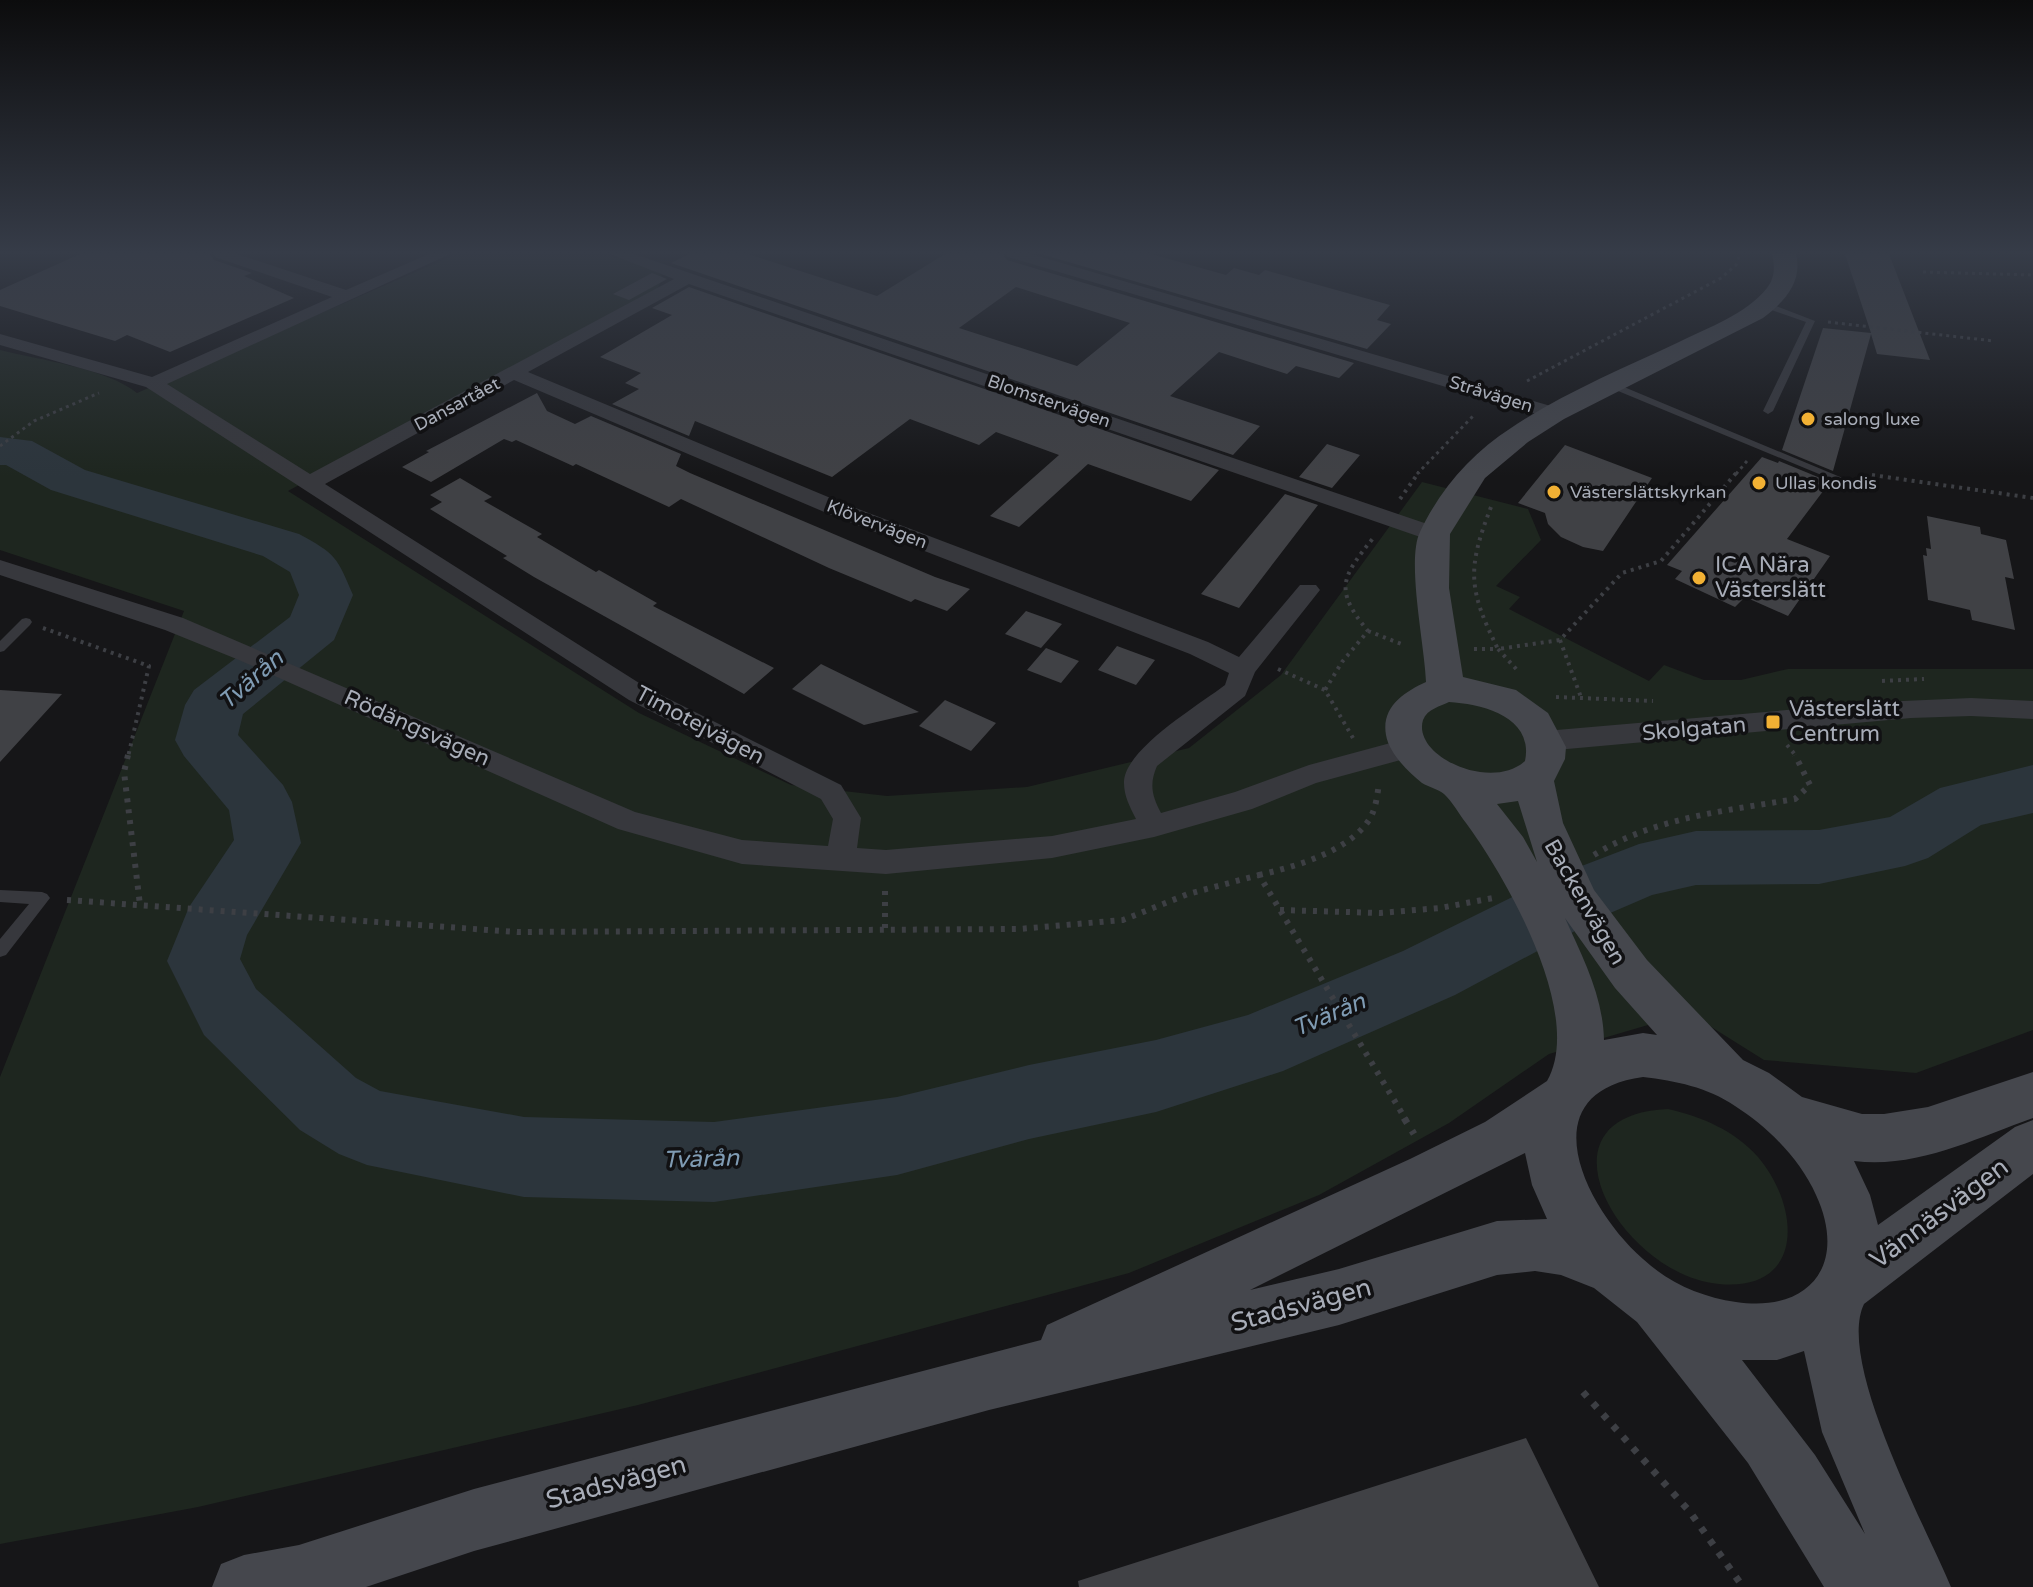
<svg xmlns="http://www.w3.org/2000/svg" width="2033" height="1587" viewBox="0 0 2033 1587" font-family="'Varela Round',sans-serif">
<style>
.green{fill:#1e261f}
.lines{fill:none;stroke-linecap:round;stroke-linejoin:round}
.river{fill:#2c353c;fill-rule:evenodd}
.building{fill:#404145;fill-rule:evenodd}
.path-far3{stroke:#3d3f44;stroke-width:3;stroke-dasharray:3 4;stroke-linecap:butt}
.path-far2{stroke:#3d3f44;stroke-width:4;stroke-dasharray:3 5;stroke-linecap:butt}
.path-far1{stroke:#3d3f44;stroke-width:6;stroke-dasharray:4 7;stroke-linecap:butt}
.path{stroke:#3d3f44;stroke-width:7;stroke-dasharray:6 9;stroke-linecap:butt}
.lane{fill:#37383d;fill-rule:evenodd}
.street{fill:#37383d;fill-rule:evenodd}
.secondary{fill:#45474d;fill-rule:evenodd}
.poi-dot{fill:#f2b134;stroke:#111113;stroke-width:3}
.labels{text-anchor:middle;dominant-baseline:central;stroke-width:7;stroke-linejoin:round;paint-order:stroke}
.far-street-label{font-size:18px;fill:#a8adb8;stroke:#111113}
.far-poi-label{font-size:18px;fill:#a8adb8;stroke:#111113;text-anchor:start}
.poi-label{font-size:22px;fill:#a8adb8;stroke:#111113;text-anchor:start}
.street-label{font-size:22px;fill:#a8adb8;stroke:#111113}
.water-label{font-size:24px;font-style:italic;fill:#7f9bb3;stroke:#111113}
.near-street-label{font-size:26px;fill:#a8adb8;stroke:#111113}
</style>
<rect width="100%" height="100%" fill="#161618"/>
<path class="green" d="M457 254H602L659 269 663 278 656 291 288 491 639 713 791 785 887 796 1027 787 1189 748 1281 675 1422 482 1528 509 1541 540 1496 586 1520 597 1509 609 1649 681 1664 665 1704 680H1741L1788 669H2033V1030L1916 1073 1764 1060 1689 1013 1549 1054 1449 1123 1319 1195 1129 1273 638 1405 198 1507 0 1544V1077L184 611 0 550V350C39 360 106 368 137 393Z
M1668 1109C1702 1117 1734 1130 1758 1157 1800 1206 1806 1292 1719 1284 1621 1275 1528 1115 1668 1109Z"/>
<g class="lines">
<path class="river" d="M0 437 32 441 85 470 299 534C336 554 337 557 353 595L334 640 243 714 238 735 283 785 292 802 301 843 247 935 240 959 256 989 356 1078 380 1091 524 1117 714 1122 897 1097 1029 1065 1156 1040 1248 1015 1403 951 1553 877 1639 844 1696 831 1819 830 1890 817 1940 788 2033 765V813L1981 825 1928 858 1905 866 1819 884 1696 885 1652 895 1601 917 1455 995 1283 1071 1156 1112 1029 1139 897 1175 714 1202 524 1197 367 1165 339 1154 300 1130 204 1035 167 961 189 907 234 840 229 810 184 756 175 740 185 705 194 690 290 617 299 595 290 572 263 556 51 490 6 465H0Z"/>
</g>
<path class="building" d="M80 254H210L214 260 252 273 244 276 294 298 170 352 127 335 115 341 0 306V290Z
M689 254H748L877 296 945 254H1003L1007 260 1354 363 1339 378 1296 366 1287 374 1219 352 1170 396 1260 426 1233 455 671 263ZM1016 287 1130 323 1077 366 959 328Z
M1041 254H1151L1226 275 1234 268 1259 275 1265 270 1390 305 1377 320 1391 324 1367 349Z
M1845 254H1889L1930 360 1877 354 1871 334 1833 471 1782 450 1823 328 1871 333Z
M652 273 667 279 629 300 613 294Z
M689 287 1219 470 1191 501 1088 464 1019 527 990 516 1059 455 996 432 979 445 910 419 832 477 695 421 689 436 612 404 639 389 625 383 641 373 600 357 672 315 652 308Z
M537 393 547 411 575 424 591 416 681 454 676 466 690 473 935 577 970 589 947 611 915 599 911 602 829 568 681 499 669 507 576 464 573 466 516 440 512 442 504 439 431 482 402 467 429 452 426 451Z
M1327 444 1360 455 1332 488 1299 477Z
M1565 445 1652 478 1603 551 1583 547 1561 537 1548 524 1545 513 1518 503Z
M1762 457 1778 463 1779 461 1830 482 1787 539 1830 556 1788 616 1745 597 1735 607 1675 579 1682 571 1667 565Z
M460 478 492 497 484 501 542 534 537 537 596 572 599 570 657 603 653 606 774 668 744 694 534 577 503 558 507 556 430 509 442 502 430 495Z
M1285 494 1318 505 1239 608 1201 594Z
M1927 516 1980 527 1981 534 2006 540 2014 579 2005 577 2015 630 1972 620 1970 610 1928 600 1923 555 1927 556 1926 548 1931 549Z
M1026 611 1062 624 1041 648 1005 634Z
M1117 646 1155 660 1136 685 1098 670Z
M1046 648 1079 661 1061 683 1027 670Z
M821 664 919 712 864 725 792 689Z
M0 690 62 694 0 762Z
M945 700 996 723 971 751 919 726Z
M1526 1438 1599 1587H1079L1078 1581Z"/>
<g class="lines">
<path class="path-far3" d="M1923 272 2033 275
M1828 322 1994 341
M1527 381 1721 278 1736 265 1740 254
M0 446 34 421 99 393
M1417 474 1475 414
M1736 474 1747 461"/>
<path class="path-far2" d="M1872 475 2033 498
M1400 499 1419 472
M1491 507C1467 569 1468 589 1498 649L1560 640 1622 573 1661 561 1737 472
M43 628 149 666 128 757
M1368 631 1404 645
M1560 640 1582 700
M1474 649H1498L1518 671
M1278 669 1325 690
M1882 681 1924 679
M1556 697 1653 701
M1353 738 1325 690 1342 662 1368 631C1333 589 1342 577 1374 537
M1787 745 1797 757"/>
<path class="path-far1" d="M128 755 124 772 140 905
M1594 855C1655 817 1726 811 1795 799L1810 785 1795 755
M1259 875C1294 867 1348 852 1369 820 1376 809 1377 796 1379 784
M885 891V930
M67 900 517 932 1019 929 1123 920 1188 894 1259 875 1406 1120
M1280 910 1380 913 1440 908 1493 898"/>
<path class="path" d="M1404 1118 1414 1134
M1583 1392 1690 1512 1743 1587"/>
<path class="lane" d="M1766 302 1815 321 1773 411 1768 414 1763 411 1806 322 1763 307V303Z
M1606 382H1612L1857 484 1856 486H1848L1606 386Z
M26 618 30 619 32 622 30 625 4 651 0 652V641L22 619Z
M0 890 42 892 47 894 50 898 6 955 0 957V939L29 904 0 902Z"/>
<path class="street" d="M213 254H237L346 290 429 254H450L167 384 310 474 674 279 610 254H634L1442 529 1445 534 1442 539H1426L689 284 528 372 845 504 1208 642 1239 657 1300 585H1316L1320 590 1255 672 1245 696 1157 766C1149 784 1152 796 1161 813L1235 792 1309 765 1409 738 1419 741 1423 748 1419 755 1316 783 1252 809 1154 837 1052 858 886 874 742 864 618 829 239 660 165 630 0 575V560L183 618 635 812 742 840 828 846 833 819 821 799 629 700 146 387 0 345V334L152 377 332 297 215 257ZM514 380 829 514 1190 654 1229 673 1225 685C1199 705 1123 750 1124 783 1124 796 1130 807 1136 819L1052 836 886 850 857 848 861 818 841 785 647 688 325 484Z
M1006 254H1031L1561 409 1564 413 1561 417H1547L1008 257Z
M1971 698 2033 701V719L1971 716 1911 718 1545 751 1535 748 1532 741 1535 734 1545 731 1880 702Z"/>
<path class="secondary" d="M1772 254H1796C1803 282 1784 302 1763 318L1564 419 1528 442 1485 478 1450 534 1449 588 1463 677 1516 690 1548 713 1566 747 1565 759 1554 781 1563 823 1594 890 1647 960 1743 1060 1769 1073 1802 1097 1862 1114H1884L1928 1107 2033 1072V1118C1976 1138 1917 1169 1854 1161L1870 1195 1878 1225 2015 1127 2033 1120V1174L1864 1304C1836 1362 1926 1527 1951 1587H1824L1748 1463 1637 1322 1594 1288 1561 1275 1535 1271 1497 1275 1339 1325 989 1410 474 1551 366 1587H212L221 1564 244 1555 299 1545 474 1489 1041 1340 1047 1325 1410 1159 1485 1122 1547 1081C1585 1015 1506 877 1466 823 1459 814 1452 801 1444 794 1438 789 1429 787 1422 783 1408 772 1389 753 1386 735 1381 707 1404 692 1426 682 1425 647 1406 560 1420 532 1440 489 1472 453 1511 428 1563 393 1622 369 1679 342 1709 327 1745 315 1767 288 1775 278 1775 266 1772 254ZM1449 702C1483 704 1534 717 1525 761 1491 792 1412 756 1423 720 1427 709 1441 706 1449 702ZM1518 801 1537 862 1523 837 1497 804ZM1565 918 1615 988 1657 1035 1643 1033 1604 1040C1603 996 1583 958 1565 918ZM1643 1077C1676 1081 1707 1087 1735 1106 1768 1127 1800 1159 1816 1195 1848 1264 1810 1313 1736 1302 1701 1297 1669 1283 1643 1259 1586 1209 1527 1093 1643 1077ZM1525 1153 1532 1185 1547 1219 1497 1221 1339 1269 1250 1290ZM1804 1351 1822 1432 1865 1534 1815 1455 1742 1360H1777Z"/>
</g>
<linearGradient id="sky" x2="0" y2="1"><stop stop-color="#0c0c0d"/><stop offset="0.53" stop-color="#363c48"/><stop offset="1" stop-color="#363c48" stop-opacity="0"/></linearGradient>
<rect width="2033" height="476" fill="url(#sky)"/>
<g class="poi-dot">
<circle cx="1808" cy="419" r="8"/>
<circle cx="1759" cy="483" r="8"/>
<circle cx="1554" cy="492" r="8"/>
<circle cx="1699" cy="578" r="8"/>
<rect x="1765" y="714" width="16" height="16" rx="4"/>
</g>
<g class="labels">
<g class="far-street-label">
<text transform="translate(1491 394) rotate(17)">Stråvägen</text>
<text transform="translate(1049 401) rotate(19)">Blomstervägen</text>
<text transform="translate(457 404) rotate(-28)">Dansartået</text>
<text transform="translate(877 524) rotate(21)">Klövervägen</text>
</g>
<g class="far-poi-label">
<text x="1824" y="419">salong luxe</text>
<text x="1775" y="483">Ullas kondis</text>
<text x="1570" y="492">Västerslättskyrkan</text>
</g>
<g class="poi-label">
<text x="1715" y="565">ICA Nära<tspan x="1715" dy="25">Västerslätt</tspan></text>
<text x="1789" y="709">Västerslätt<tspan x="1789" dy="25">Centrum</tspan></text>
</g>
<g class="street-label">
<text transform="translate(700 725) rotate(28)">Timotejvägen</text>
<text transform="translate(417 728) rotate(24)">Rödängsvägen</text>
<text transform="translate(1694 729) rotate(-5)">Skolgatan</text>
<text transform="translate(1585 902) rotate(60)">Backenvägen</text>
</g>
<g class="water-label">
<text transform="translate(251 680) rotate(-41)">Tvärån</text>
<text transform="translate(1329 1015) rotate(-23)">Tvärån</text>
<text transform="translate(701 1159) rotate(-2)">Tvärån</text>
</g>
<g class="near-street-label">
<text transform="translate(1939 1213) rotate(-37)">Vännäsvägen</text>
<text transform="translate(1301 1305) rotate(-15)">Stadsvägen</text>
<text transform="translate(616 1482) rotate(-15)">Stadsvägen</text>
</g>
</g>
</svg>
